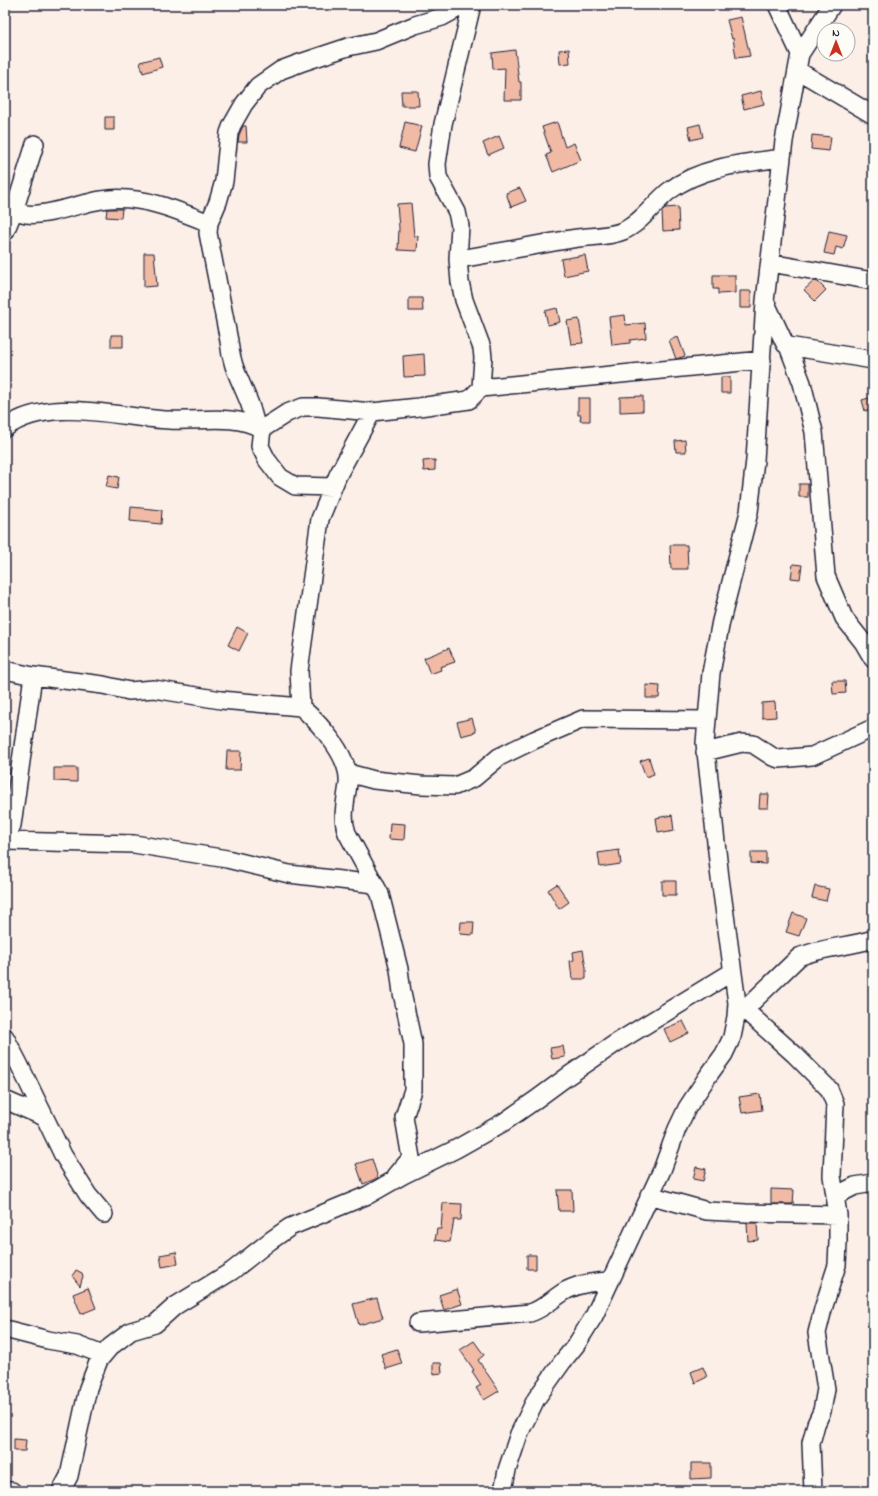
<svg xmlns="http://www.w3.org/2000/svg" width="878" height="1496" viewBox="0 0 878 1496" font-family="'Indie Flower',sans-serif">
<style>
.building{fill:#f1baa5;stroke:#22223b}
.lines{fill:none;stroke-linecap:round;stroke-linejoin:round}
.minor-casing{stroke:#22223b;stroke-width:20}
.minor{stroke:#fdfcf7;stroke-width:17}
</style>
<rect width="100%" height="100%" fill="#fbefe7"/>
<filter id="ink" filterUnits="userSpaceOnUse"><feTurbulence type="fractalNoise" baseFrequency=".025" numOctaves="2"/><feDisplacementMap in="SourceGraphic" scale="8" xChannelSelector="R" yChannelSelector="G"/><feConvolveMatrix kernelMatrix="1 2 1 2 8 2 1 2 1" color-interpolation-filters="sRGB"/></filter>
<g filter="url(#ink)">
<path class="building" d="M741 17 750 56 736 58 733 38 732 39 727 20Z
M569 49 570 63 560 64 559 50Z
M515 50 519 82H521V100H504L505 68 493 69 492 53Z
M159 57 162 67 143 73 140 62Z
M401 91H418L419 106H402Z
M761 91 764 104 744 109 741 96Z
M105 117H114V130H105Z
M405 122 422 126 415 152 399 148Z
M557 122 565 147 574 143 581 160 553 172 546 155 551 153 542 127Z
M700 124 703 137 691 140 688 127Z
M243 126H246L247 142H238L239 135Z
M812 135 831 137 829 151 811 149Z
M499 136 504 148 488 155 483 143Z
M520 188 526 201 511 207 506 193Z
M411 203 414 236H418L417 251 398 250 399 228 397 204Z
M678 207 679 230 663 231 662 211 665 208Z
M107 209H122L121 218 106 217Z
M829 231 847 235 843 249 836 247 834 255 824 253Z
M144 253H154L157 286 144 287Z
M585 255 588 271 564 276 561 259Z
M713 275H735V293L718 294V289H713Z
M814 281 818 282 826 290 815 301 804 290Z
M740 291H751V308H740Z
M409 298H422L423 311H409Z
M557 308 560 322 548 325 545 311Z
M625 315 626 325 645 323 646 338 630 340V343L612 345 609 317Z
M579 319 583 343 571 344 567 321Z
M111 335H123V347H111Z
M678 337 685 356 676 359 669 340Z
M424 354 425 376 404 377 403 356Z
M721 377H730V393H721Z
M643 396V411L620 412V397Z
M872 397 873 409 865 411 862 400Z
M578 398H590V421H580L581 415H578Z
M685 440 686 452H676L675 441Z
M435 460V470L424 471 423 461Z
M109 475 119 477 117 489 106 487Z
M799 484H808V497H799Z
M131 507 162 510 161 524 130 521Z
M670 545H687L688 569H671Z
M793 564 802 565 800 579 791 578Z
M237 627 248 633 239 651 228 645Z
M449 648 455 662 440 667 441 670 430 674 424 658Z
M832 681H845L846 693 833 694Z
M646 685 660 686 659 698H646Z
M775 702 776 717 762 718V703Z
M472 718 476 732 461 736 457 722Z
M227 751H241L240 770H226Z
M649 758 654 774 646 777 640 761Z
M54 768H77V782L54 781Z
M760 794H769L768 808H759Z
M672 815 674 831 664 833V831L658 832 656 818Z
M390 823 405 824 404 840 389 839Z
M619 850 621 864 600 867 598 853Z
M751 852H766V864L751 863Z
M662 881H676V895H662Z
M557 884 569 902 559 909 548 890Z
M815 886 829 889 826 901 812 898Z
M793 913 806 918 799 936 786 932Z
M461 922H474L473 935 460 934Z
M583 950 586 968V979H572L570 961 574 960 573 952Z
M683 1021 689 1033 670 1042 664 1029Z
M563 1046 565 1057 552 1059 550 1048Z
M760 1094 762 1110 742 1113 739 1097Z
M372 1159 378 1178 363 1184 356 1164Z
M696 1167 706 1169 703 1181 693 1179Z
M771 1189 794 1190 793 1204H771Z
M557 1190H572L573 1211H559Z
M443 1203 462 1204 461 1220H454L450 1242 435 1240 437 1229H441Z
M747 1223H757L758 1240 748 1241Z
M176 1252 178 1264 162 1267 160 1255Z
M527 1255H536V1269H527Z
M76 1270 82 1273 83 1276 80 1286 72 1276Z
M88 1288 96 1308 81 1314 73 1294Z
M457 1289 462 1304 444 1310 439 1295Z
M377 1298 383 1318 359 1325 353 1304Z
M474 1341 484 1355 478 1360 499 1391 484 1400 476 1388 481 1385 472 1371 474 1370 460 1350Z
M397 1349 402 1364 386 1369 381 1354Z
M433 1363H441L442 1373 433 1374Z
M703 1367 707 1377 695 1383 691 1372Z
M14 1439 26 1440 25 1451H14Z
M691 1463H711V1478L691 1479Z"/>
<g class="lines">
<g class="minor-casing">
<path id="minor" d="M472 5 443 124 437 164 438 177 457 212 460 226 458 259 460 282 464 300 482 348 483 358 481 388
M777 5 800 54
M797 70 873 115
M5 205C11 207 16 211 22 213 42 220 86 200 109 199 143 196 177 210 209 223
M5 232 15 208 35 144
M458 259C498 253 538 244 578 238 592 236 609 237 623 231 641 223 654 203 669 191 700 167 744 163 782 158
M770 263 873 281
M766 303 785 344 788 346 873 360
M788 346 802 383 814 432 826 576 844 618 863 642 873 659
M372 412 338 475 320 519 299 671 301 707C320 724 351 757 348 784 346 801 341 817 347 833L380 894 399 969 402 993 413 1044V1090L404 1117 411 1158 396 1176
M256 426C254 418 252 410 249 402 240 379 231 366 229 341L208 233 209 223 218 202 224 181 229 133 232 125 244 104 258 86 281 70 300 63 348 47 376 41 415 25 442 17 464 5
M5 428C49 395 119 418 169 420 200 422 233 413 262 429L287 413 303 407H318L372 412 419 407 469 400 481 388 762 360
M262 429 260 446 267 460 280 477 295 486 333 487
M5 670 33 676 12 825 5 841
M33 676 103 685 129 691 154 689 221 700 301 707
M705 752 742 743 753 744 773 757 779 759 812 756 873 728
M348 773 374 780 421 785 455 786 474 778 499 757 534 740 583 719 707 720
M5 841 134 844 227 859 289 874 375 884
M737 1003 794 1054 829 1089 835 1104 832 1176 838 1215V1242L837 1265 823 1309 817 1333 826 1389 822 1411 816 1424 811 1443 813 1491
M745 1009 799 957C822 947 849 947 873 939
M5 1037 19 1064 63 1155 88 1195 104 1214
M5 1100 44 1117
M649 1195 707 1211 746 1213 838 1215
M835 1196 855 1186 873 1183
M418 1323 530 1313C544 1309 554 1297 567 1290 581 1283 595 1282 610 1281
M5 1329 48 1340 77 1345 103 1355
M5 1491H12
M61 1491 69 1476 88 1388 99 1360 110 1347 131 1331 155 1324 175 1306 232 1271 270 1241 290 1227 368 1195 403 1175 456 1149 504 1122 534 1101 568 1076 616 1043 732 972
M503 1491 507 1470 519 1434 536 1399 563 1361 576 1345 594 1316 662 1170 677 1129 687 1108 708 1076 724 1054 732 1037 736 1017 737 1003 720 878 705 743 711 673 721 621 749 512 755 460 765 301 784 141 800 54 832 5"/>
</g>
<use href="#minor" class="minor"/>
</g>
</g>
<rect width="878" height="1496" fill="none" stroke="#fdfcf7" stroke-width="20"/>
<rect x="10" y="10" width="858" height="1476" fill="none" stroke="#22223b" stroke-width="1.5" filter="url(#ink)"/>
<g transform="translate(836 42)"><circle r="19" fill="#fdfcf7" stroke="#a5a5ac"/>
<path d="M0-3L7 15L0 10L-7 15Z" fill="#c8321e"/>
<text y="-6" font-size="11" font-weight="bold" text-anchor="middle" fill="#22223b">N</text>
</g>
</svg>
